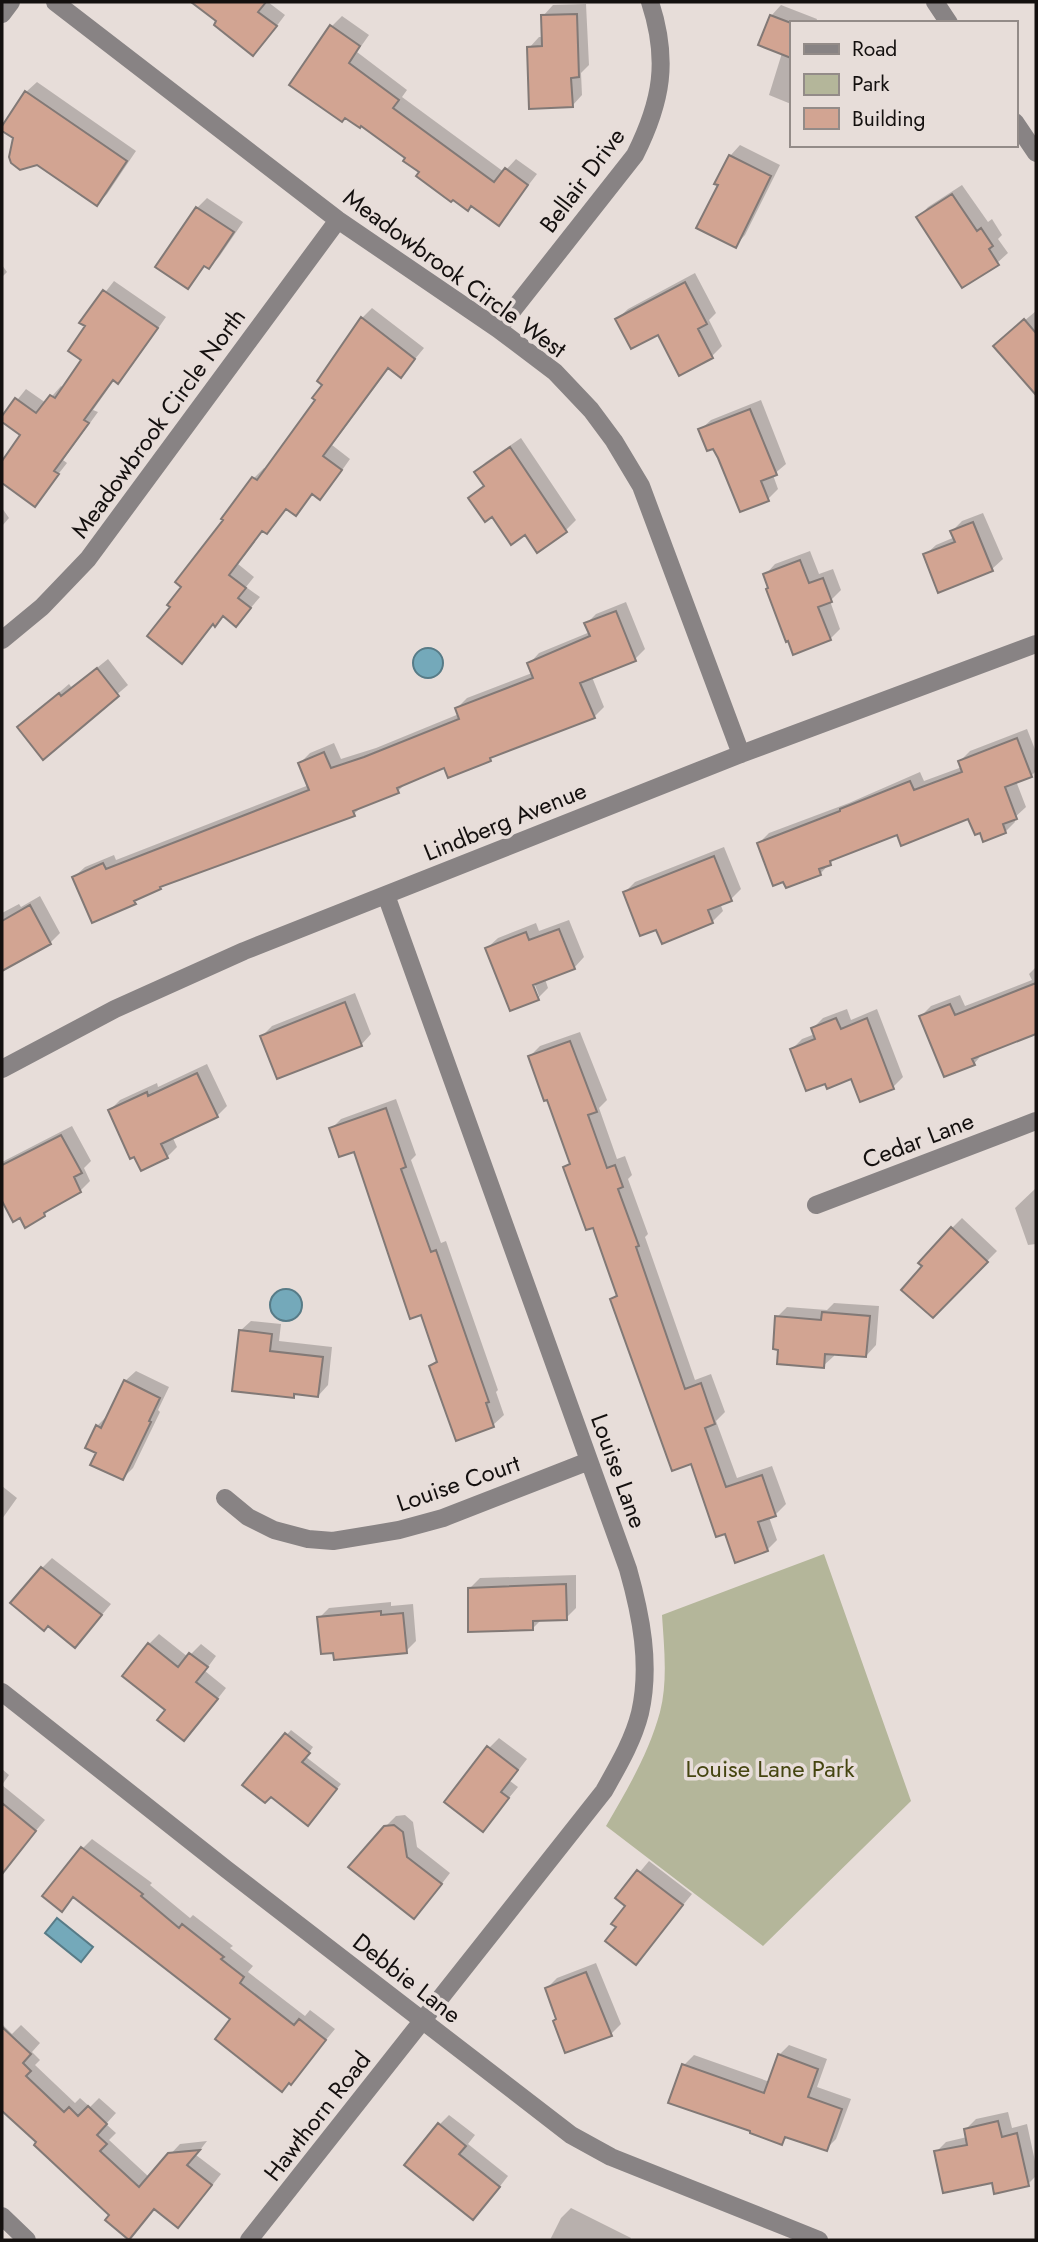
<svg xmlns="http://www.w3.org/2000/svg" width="1038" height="2242" viewBox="0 0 1038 2242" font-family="Jost,sans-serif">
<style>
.green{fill:#b4b69a}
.water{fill:#74a9ba;stroke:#577b87;stroke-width:2}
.shadow{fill:#0003;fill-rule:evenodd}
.building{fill:#d2a492;stroke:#827976;stroke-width:2}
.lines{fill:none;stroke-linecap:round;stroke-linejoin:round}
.minor{stroke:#888384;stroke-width:18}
.labels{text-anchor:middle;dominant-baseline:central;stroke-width:7;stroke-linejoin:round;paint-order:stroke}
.street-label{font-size:24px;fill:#14100f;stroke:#e7ddd9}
.park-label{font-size:24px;fill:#454510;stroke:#e7ddd9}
</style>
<rect width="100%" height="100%" fill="#e7ddd9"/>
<path class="green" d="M824 1554 911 1801 763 1946 606 1826C627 1790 649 1753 660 1712 668 1681 664 1646 662 1615Z"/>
<path class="water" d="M413 663a15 15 0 1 1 30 0a15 15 0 1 1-30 0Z
M270 1305a16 16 0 1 1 32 0a16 16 0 1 1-32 0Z
M57 1918 93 1947 81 1962 45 1933Z"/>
<path class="shadow" d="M198 2H268L285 15 263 44 219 21Z
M586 4 589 65 581 73 582 95 572 106 529 48 539 37H544L543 16 553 5Z
M781 5 817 19 816 23H791V104L769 95 782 53 771 16Z
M342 16 369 35 357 52 407 90 402 97 504 172 516 159 537 174 499 223 422 172 408 158 361 124 291 84 332 26Z
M37 82 136 151 107 194 97 204 2 128 26 92Z
M740 145 780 165 745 235 735 246 720 184 730 156Z
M962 185 988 222 992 219 1002 235 998 239 1008 253 997 263 918 218 928 207Z
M207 198 243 222 219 257 209 267 206 265 188 287 197 208Z
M2 265 7 272 2 277Z
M695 273 716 313 709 320 722 346 712 356 658 332 617 319 628 309Z
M114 281 166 317 128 371 118 381 115 379 93 410 98 412 63 460 67 463 34 505 2 479V464L23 435 2 419 26 389 46 403 61 386 64 388 83 360 87 326 82 322Z
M372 308 424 348 401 376 390 367 332 445 350 459 330 487 320 497 314 493 296 514 287 508 267 532 264 530 238 564 254 577 246 587 260 597 236 625 224 615 214 623 192 651 172 607 225 520 224 518 254 478 264 468 266 470 318 400 324 384 362 318Z
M1036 311V391L1035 392 1006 336Z
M761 400 786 464 773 475 778 489 768 499 741 510 719 457 700 430 711 420Z
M521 438 576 520 566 530 526 533 493 515 470 498 485 485 476 472 486 462Z
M2 508 9 518 2 526Z
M983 513 1003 559 992 569 939 590 925 555 936 545 955 537 952 531 962 521Z
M810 551 819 574 833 569 841 590 830 601 840 629 830 639 770 587 765 575 775 564Z
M626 602 645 649 635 659 592 677 604 707 594 717 496 754 490 759 445 766 408 781 398 791 363 805 354 814 164 884 141 896 135 902 74 877 85 867 114 855 116 860 309 785 300 763 310 753 334 743 341 759 376 748 459 714 457 708 467 698 532 673 529 664 539 653 590 632 586 624 596 614Z
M108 659 128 685 43 758 19 727 69 684 72 688Z
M1027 729 1036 752V771L1031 776 1016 781 1026 807 1014 818 1015 822 1005 832 981 831 969 817 898 833 837 856 820 874 759 843 769 833 849 803 920 772 924 781 962 767 960 761 970 751Z
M724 847 741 889 731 899 720 903 723 911 712 922 657 928 625 892 635 882Z
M40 896 60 933 50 943 2 969V913L19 904 21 907Z
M569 920 584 957 574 968 545 979 548 988 538 998 487 948 498 938 536 923 539 931ZM532 977 539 996H535L529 978Z
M1036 967V1032L983 1053 974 1064 921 1016 931 1006 960 995 965 1006 1032 980 1029 974Z
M355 993 371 1034 361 1045 262 1036 272 1026Z
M847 1009 851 1020 877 1009 903 1077 893 1087 852 1077 792 1049 802 1039 815 1034 813 1028 823 1018Z
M580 1032 607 1100 599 1108 617 1159 625 1156 632 1175 628 1179 648 1234 645 1237 695 1380 711 1374 725 1412 716 1421 737 1478 772 1466 786 1504 775 1515 769 1517 777 1540 767 1550 726 1532 612 1299 618 1293 594 1226 565 1167 571 1161 548 1097 530 1056 540 1046Z
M207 1064 227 1106 217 1116 172 1136 177 1147 167 1157 110 1110 120 1100 157 1083 158 1087Z
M396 1099 416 1155 411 1160 441 1243 446 1241 498 1390 496 1392 504 1415 493 1425 431 1366 438 1359 422 1313 355 1149 331 1129 341 1119Z
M72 1126 91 1161 84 1168 90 1181 80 1191 54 1205 44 1215 20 1216 14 1219 2 1197V1162Z
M1036 1188V1244L1028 1245 1015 1208Z
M962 1218 997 1251 933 1316 952 1228Z
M834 1303 879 1306 876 1345 866 1356 834 1353V1356L823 1366 777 1317 787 1307 827 1310Z
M251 1321 281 1324 279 1341 332 1347 328 1385 318 1396 297 1393 293 1396 240 1331Z
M136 1371 169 1387 158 1410 160 1412 133 1468 123 1478 98 1452 97 1426 107 1416 125 1381Z
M2 1486 17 1498 2 1519Z
M52 1558 111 1604 85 1635 42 1568Z
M576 1575V1608L566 1618 542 1619 532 1629 469 1589 480 1578Z
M391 1602V1606L413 1604 416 1641 406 1651 319 1618 329 1608Z
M159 1634 188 1657 201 1644 216 1656 205 1671 226 1688 194 1729 168 1710 149 1644Z
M291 1730 313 1747 306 1757 341 1784 313 1819 283 1739Z
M499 1738 527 1759 510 1781 518 1787 483 1829 489 1748Z
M2 1769 9 1775 2 1785Z
M2 1785 45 1820 10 1861 2 1854Z
M405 1815 413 1822 417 1847 450 1873 424 1907 385 1827 396 1816Z
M92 1839 152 1883 150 1885 190 1918 193 1915 233 1946 230 1948 253 1966 248 1972 305 2016 310 2010 335 2029 291 2082 232 2018 75 1896 62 1909 82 1849Z
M649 1861 692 1894 636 1963 619 1927 628 1906 618 1898Z
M596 1963 621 2024 611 2034 558 2018 547 1988 557 1978Z
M3 2025 12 2034 21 2025 40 2043 32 2052 40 2060 35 2065 75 2103 80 2098 90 2107 99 2098 116 2113 106 2124 116 2133 109 2140 149 2177 180 2144 207 2141 196 2155 221 2174 188 2216 155 2207 112 2215 39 2142 2 2108Z
M789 2045 827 2059 817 2087 851 2099 836 2139 826 2149 789 2136 781 2143 753 2130 684 2065 694 2055 770 2082 779 2055Z
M1008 2112 1012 2128 1027 2124 1036 2166V2176L1028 2184 936 2152 946 2142 967 2137 966 2129 976 2119Z
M449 2115 475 2135 468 2144 508 2176 483 2208 439 2125Z
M571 2208 631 2238 630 2240H550L561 2218Z"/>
<path class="building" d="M191 2H266L258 12 277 26 253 56 214 25 216 21Z
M577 14 579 77 571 78 573 107 529 109 527 47 542 46 541 15Z
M770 15 791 23V58L758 45Z
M330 25 360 46 349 63 399 100 393 108 494 182 505 168 528 185 499 226 471 206 468 211 453 200 451 202 416 176 419 172 403 161 405 158 361 126 360 128 345 118 342 122 289 85Z
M25 91 127 161 97 206 37 165 20 170 11 163 9 157 13 138 2 131V126Z
M729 155 771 176 736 248 696 228 718 185 714 184Z
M952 194 977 231 981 228 993 246 989 249 999 265 962 288 916 217Z
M196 207 234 232 209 269 204 266 188 289 155 267Z
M685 282 707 324 698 329 713 358 679 376 658 335 631 349 615 319Z
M103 290 158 328 118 384 113 380 84 420 89 423 54 471 59 474 35 507 2 483V461L20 435 2 422V416L15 398 36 413 50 395 55 398 81 360 68 351 85 326 79 323Z
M361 317 415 359 401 378 388 368 323 456 342 470 320 500 312 494 296 516 286 509 267 534 262 531 229 575 246 588 238 598 251 608 236 627 223 616 215 627 213 624 182 664 147 636 170 607 167 605 181 587 175 582 223 520 221 519 252 477 257 480 315 400 312 398 322 385 317 381Z
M1024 319 1036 333V395L993 346Z
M750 409 777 475 761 481 769 501 740 512 718 458 713 449 707 451 698 429Z
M510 447 567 532 537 553 525 535 511 545 492 517 485 522 468 498 484 486 474 472Z
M973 522 993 571 938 593 923 554 955 542 950 531Z
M800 560 809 583 823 578 832 602 818 607 831 640 793 655 788 641 786 642 766 589 768 588 763 574Z
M616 611 636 661 580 683 595 718 490 758 491 761 448 778 444 768 397 788 399 793 353 811 355 816 160 887 161 889 134 901 136 904 92 923 72 877 103 863 106 869 309 790 298 763 324 752 331 768 364 757 459 719 455 708 533 678 527 663 590 636 584 623Z
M97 668 119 696 43 760 17 727 59 693 61 696Z
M1017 738 1032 777 1005 787 1017 819 1003 824 1006 833 983 842 980 833 975 835 968 819 901 846 897 835 830 861 831 865 819 869 821 875 786 888 783 882 773 886 757 843 840 811V809L910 781 914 790 962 772 958 761Z
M714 856 732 901 708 910 713 923 662 944 656 930 640 936 623 892Z
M30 905 51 944 2 971V921Z
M559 929 575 969 533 985 539 1000 510 1011 485 948 526 932 529 940Z
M1036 983V1034L972 1059 975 1065 944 1077 919 1016 950 1004 955 1015Z
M345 1002 362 1046 277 1079 260 1036Z
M836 1018 841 1029 867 1018 894 1089 860 1102 851 1079 827 1089 825 1084 806 1091 790 1049 815 1039 811 1028Z
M570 1041 597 1112 588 1115 607 1168 615 1165 623 1187 618 1189 639 1246 636 1247 685 1389 701 1383 715 1424 705 1428 726 1487 762 1475 776 1516 758 1522 768 1551 735 1563 725 1534 716 1537 691 1464 672 1471 610 1299 617 1296 593 1228 586 1230 563 1167 570 1164 547 1100 544 1101 528 1056Z
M197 1073 218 1117 161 1144 168 1158 141 1171 134 1157 130 1159 108 1110 147 1092 148 1096Z
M386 1108 406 1167 401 1169 431 1252 436 1250 489 1402 486 1403 494 1427 456 1441 429 1366 437 1362 421 1315 410 1319 354 1152 339 1157 329 1128Z
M61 1135 82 1173 74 1177 81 1192 44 1213 45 1216 25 1228 20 1218 13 1222 2 1201V1165Z
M951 1227 988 1262 933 1318 901 1290 922 1266 918 1263Z
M822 1312 870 1316 866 1357 825 1354 824 1368 777 1364 778 1350 773 1349 775 1316 821 1320Z
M239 1330 272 1334 270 1351 323 1357 318 1397 294 1394V1398L232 1391Z
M124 1380 160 1398 149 1421 151 1422 123 1480 90 1465 96 1453 85 1448 96 1425 101 1428Z
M41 1567 102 1615 75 1648 48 1626 44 1631 10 1603Z
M566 1584 567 1620 533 1621V1630L468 1632V1588Z
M381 1611V1615L403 1613 407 1653 334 1660 333 1653 321 1654 317 1617Z
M148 1643 178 1667 189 1653 208 1667 196 1682 218 1699 184 1741 157 1720 165 1710 122 1676Z
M285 1733 310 1753 302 1762 337 1789 308 1826 271 1797 265 1803 242 1785Z
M487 1746 518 1770 501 1792 509 1798 483 1832 444 1802Z
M2 1803 36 1831 2 1874Z
M394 1825 403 1832 407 1857 442 1884 414 1919 348 1867 384 1826Z
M81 1847 143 1894 141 1896 179 1928 182 1924 224 1957 221 1959 244 1977 240 1983 294 2025 299 2019 326 2040 291 2085 289 2083 282 2092 215 2039 230 2019 73 1897 62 1912 42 1896Z
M637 1870 683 1905 636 1965 605 1941 616 1927 611 1924 625 1906 615 1898Z
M586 1972 612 2036 565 2053 553 2021 556 2019 545 1988Z
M2 2027 31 2054 23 2063 31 2071 26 2076 64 2112 69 2107 78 2116 88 2106 107 2124 97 2135 107 2144 100 2151 139 2187 168 2153 200 2150 187 2165 212 2185 178 2228 154 2209 129 2240 105 2220 109 2215 34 2145 36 2142 2 2111Z
M778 2054 818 2069 808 2097 842 2109 827 2151 785 2137 782 2145 750 2133V2131L668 2103 682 2064 764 2093Z
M998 2121 1002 2137 1017 2133 1029 2186 994 2194 992 2183 943 2193 934 2151 967 2145 964 2129Z
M438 2123 466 2146 459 2154 500 2187 473 2220 404 2165Z"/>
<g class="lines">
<path class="minor" d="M55 2 338 220 498 329 555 372 591 410 614 441 641 486 741 754
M935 2 949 23
M2 14 11 2
M1015 122 1036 153
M498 329 635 155C662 101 669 60 650 2
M2 640 42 607 88 559 338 220
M2 1069 115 1009 244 951 741 754 1036 644
M816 1205 1036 1121
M225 1498 248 1517 274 1530 308 1539 333 1541 399 1530 443 1518 589 1461
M2 1692 226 1869 571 2135 611 2157 819 2240
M2 2216 27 2240
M249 2240 604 1791C618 1766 633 1741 640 1713 651 1665 641 1615 628 1569L386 895"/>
</g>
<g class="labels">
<g class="street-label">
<text transform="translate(582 180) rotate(-53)">Bellair Drive</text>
<text transform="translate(455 273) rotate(36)">Meadowbrook Circle West</text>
<text transform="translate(158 423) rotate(-54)">Meadowbrook Circle North</text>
<text transform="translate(505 821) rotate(-22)">Lindberg Avenue</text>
<text transform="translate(918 1140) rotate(-21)">Cedar Lane</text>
<text transform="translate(619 1471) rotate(70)">Louise Lane</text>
<text transform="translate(458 1483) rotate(-19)">Louise Court</text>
<text transform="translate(407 1978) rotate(38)">Debbie Lane</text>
<text transform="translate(317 2116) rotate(-52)">Hawthorn Road</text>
</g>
<g class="park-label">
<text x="770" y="1768">Louise Lane Park</text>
</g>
</g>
<rect width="1038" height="2242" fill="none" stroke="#14100f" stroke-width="7"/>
<rect x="790" y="21" width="228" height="126" fill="#e7ddd9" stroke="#938b88" stroke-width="2"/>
<rect x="804" y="44" width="35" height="10" fill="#888384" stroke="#938b88" stroke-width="2"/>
<text x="852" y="56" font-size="21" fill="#14100f">Road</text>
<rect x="804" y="74" width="35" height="21" fill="#b4b69a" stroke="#938b88" stroke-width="2"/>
<text x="852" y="91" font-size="21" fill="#14100f">Park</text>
<rect x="804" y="108" width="35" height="21" fill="#d2a492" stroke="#938b88" stroke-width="2"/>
<text x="852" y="126" font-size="21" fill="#14100f">Building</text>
</svg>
